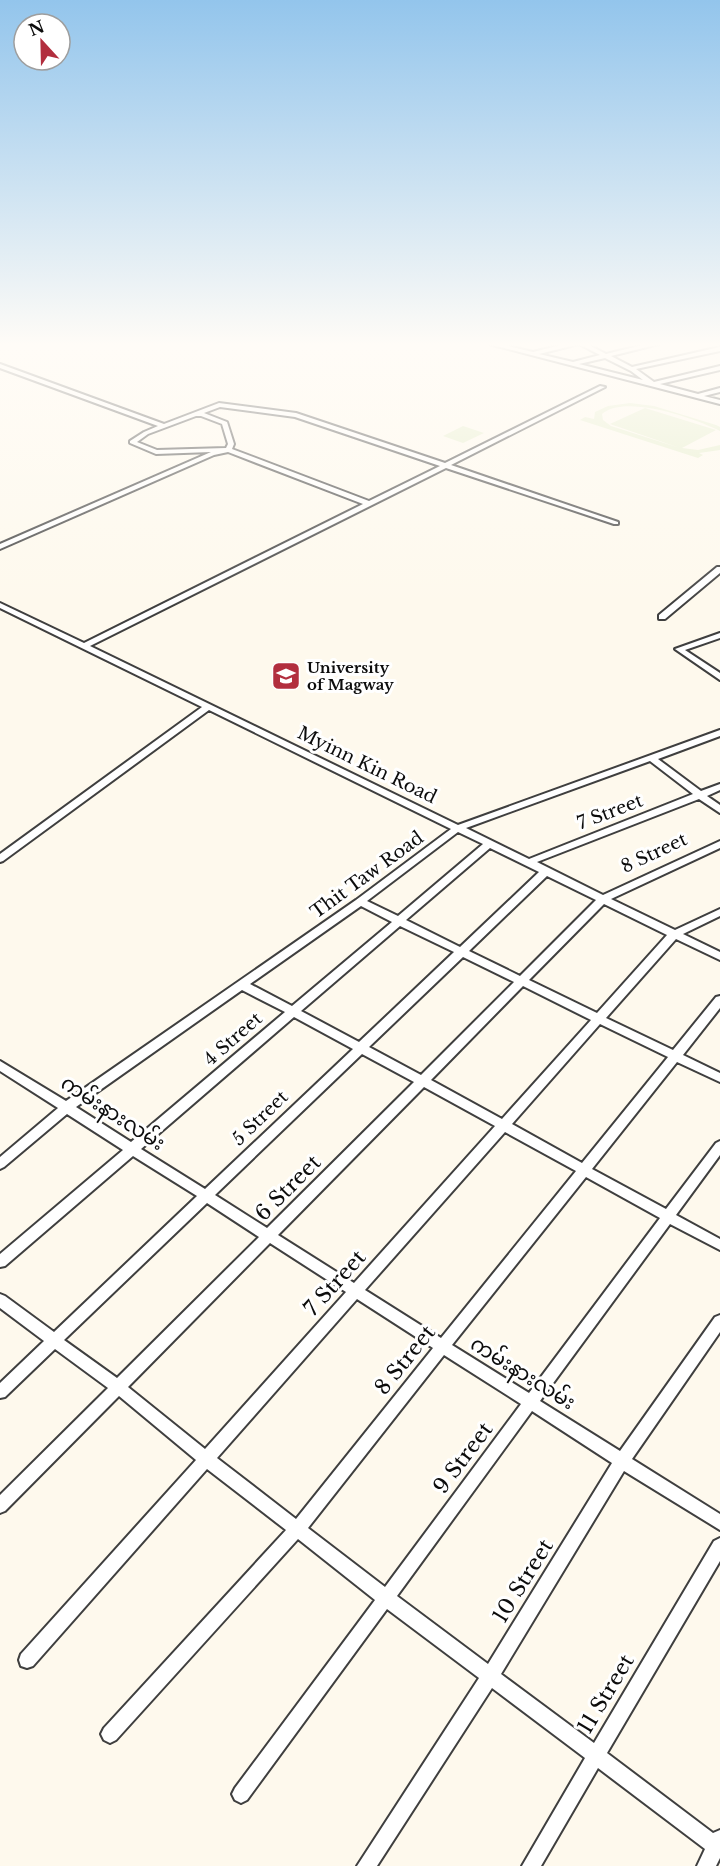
<svg xmlns="http://www.w3.org/2000/svg" width="720" height="1866" viewBox="0 0 720 1866" font-family="'Libre Baskerville','Noto Sans Myanmar',serif">
<style>
.pitch{fill:#e4edca}
.lines{fill:none;stroke-linecap:round;stroke-linejoin:round}
.minor-casing{stroke:#3f3f3f;stroke-width:4}
.minor{fill:#fff;fill-rule:evenodd}
.labels{text-anchor:middle;dominant-baseline:central;stroke-width:6;stroke-linejoin:round;paint-order:stroke}
.far-poi-label{font-size:15px;font-weight:bold;fill:#0c0c0c;stroke:#fff;text-anchor:start}
.street-label{font-size:18px;fill:#0c0c0c;stroke:#fff}
.near-street-label{font-size:21px;fill:#0c0c0c;stroke:#fff}
</style>
<rect width="100%" height="100%" fill="#fef9ed"/>
<path class="pitch" d="M630 403 654 406 716 425 720 427V431C694 418 625 394 602 414L603 420 611 426 680 448 610 424 645 408 716 430 682 448 698 450 720 445V450L699 453 703 455 698 458 580 420 585 417 594 419 595 412 608 406Z
M463 426 484 433 463 443 443 436Z"/>
<g class="lines">
<g class="minor-casing">
<path id="minor" d="M485 343H496L533 352 569 343H585L606 354 651 343H663L611 356 632 367 720 347V351L636 369 654 382 720 366V370L660 384 698 394 720 388V392L704 396 720 400V404ZM579 344 600 355 573 362 539 354ZM605 358 631 371 643 380 579 364Z
M0 364 164 424 219 403 296 413 445 463 600 386 605 387 451 465 618 522V524H614L446 468 90 646 458 825 720 730V736L658 759 701 791 720 784V790L707 796 720 805V813L699 799 537 862 603 895 720 841V848L611 899 675 930 720 909V916L683 934 720 952V960L676 939 606 1018 673 1050 716 997 720 996V1008L683 1055 720 1073V1082L677 1062 592 1169 666 1209 716 1143 720 1141V1155L676 1215 720 1239V1250L670 1224 540 1401 620 1451 715 1317 720 1315V1332L632 1459 720 1514V1530L624 1471 501 1674 594 1743 714 1541 720 1538V1561L607 1753 713 1833 720 1830V1858L716 1866H697L705 1849 598 1768 541 1866H522L585 1758 492 1688 377 1866H357L479 1678 387 1609 247 1800 241 1803 235 1800 232 1794 235 1788 375 1600 298 1539 116 1740 110 1743 104 1740 101 1734 104 1728 286 1530 207 1469 33 1666 27 1668 21 1666 19 1660 21 1654 196 1460 119 1396 5 1511 0 1513V1495L108 1388 55 1349 5 1397 0 1398V1383L44 1341 0 1308V1294L5 1296 54 1332 197 1196 133 1156 5 1266 0 1267V1254L123 1150 67 1114 4 1167 0 1169V1157L58 1108 0 1071V1061L66 1101 356 900 451 829 209 710 3 861 0 862V854L202 707 0 608V603L84 643 363 504 228 452 214 455 0 549V544L211 452 156 454 130 443V441L144 432 158 426 0 368ZM220 407 295 417 440 466 369 501 232 449 234 444 227 422 204 413ZM196 416H201L222 424 228 444 226 448 157 450 137 442 148 434ZM650 761 693 794 529 859 466 828ZM458 832 483 844 398 916 367 901ZM490 848 539 872 460 947 406 920ZM547 876 596 900 520 976 469 951ZM604 904 667 935 597 1013 529 980ZM361 906 392 922 292 1006 250 984ZM400 926 454 952 359 1042 301 1011ZM463 957 514 982 421 1075 369 1047ZM523 986 591 1020 502 1119 431 1080ZM242 990 285 1012 131 1142 76 1107ZM294 1017 353 1049 205 1189 141 1149ZM600 1024 668 1057 582 1163 512 1124ZM362 1054 414 1082 267 1228 215 1195ZM424 1087 495 1126 354 1283 278 1235ZM505 1132 576 1171 441 1338 365 1290ZM586 1177 660 1218 529 1393 452 1345ZM207 1203 259 1237 117 1378 64 1340ZM270 1243 346 1292 205 1449 128 1387ZM357 1299 433 1348 296 1519 217 1458ZM444 1355 521 1404 385 1587 308 1528ZM532 1411 612 1463 488 1664 397 1596Z
M717 567H720V573L665 619H659V615Z
M720 633V638L685 650 720 673V680L675 649Z"/>
</g>
<use href="#minor" class="minor"/>
</g>
<linearGradient id="sky" x2="0" y2="1"><stop stop-color="#93c5ec"/><stop offset="0.57" stop-color="#fffcf7"/><stop offset="1" stop-color="#fffcf7" stop-opacity="0"/></linearGradient>
<rect width="720" height="605" fill="url(#sky)"/>
<defs>
<g id="university-square" transform="scale(1.5)"><rect x="-9" y="-9" width="18" height="18" rx="4" fill="#b22e3e" stroke="#fff"/><path d="M0-5L7-2L0 1L-7-2ZM-4 1L0 2.5L4 1V4Q0 6-4 4Z" fill="#fff"/></g>
</defs>
<g fill-rule="evenodd">
<use href="#university-square" x="286" y="676"/>
</g>
<g class="labels">
<g class="far-poi-label">
<text x="307" y="667">University<tspan x="307" dy="17">of Magway</tspan></text>
</g>
<g class="street-label">
<text transform="translate(367 765) rotate(26)">Myinn Kin Road</text>
<text transform="translate(610 812) rotate(-21)">7 Street</text>
<text transform="translate(654 853) rotate(-25)">8 Street</text>
<text transform="translate(367 875) rotate(-36)">Thit Taw Road</text>
<text transform="translate(233 1039) rotate(-41)">4 Street</text>
<text transform="translate(260 1118) rotate(-44)">5 Street</text>
</g>
<g class="near-street-label">
<text transform="translate(113 1113) rotate(33)">ကမ်းနားလမ်း</text>
<text transform="translate(288 1188) rotate(-45)">6 Street</text>
<text transform="translate(335 1283) rotate(-48)">7 Street</text>
<text transform="translate(405 1360) rotate(-51)">8 Street</text>
<text transform="translate(523 1373) rotate(32)">ကမ်းနားလမ်း</text>
<text transform="translate(463 1458) rotate(-53)">9 Street</text>
<text transform="translate(523 1581) rotate(-58)">10 Street</text>
<text transform="translate(606 1694) rotate(-59)">11 Street</text>
</g>
</g>
<g transform="translate(42 42) rotate(338)"><circle r="28" fill="#ffffff" stroke="#9e9e9e" stroke-width="1.5"/>
<path d="M0-4.5L10 22L0 15L-10 22Z" fill="#b22e3e"/>
<text y="-9" font-size="16" font-weight="bold" text-anchor="middle" fill="#0c0c0c">N</text>
</g>
</svg>
